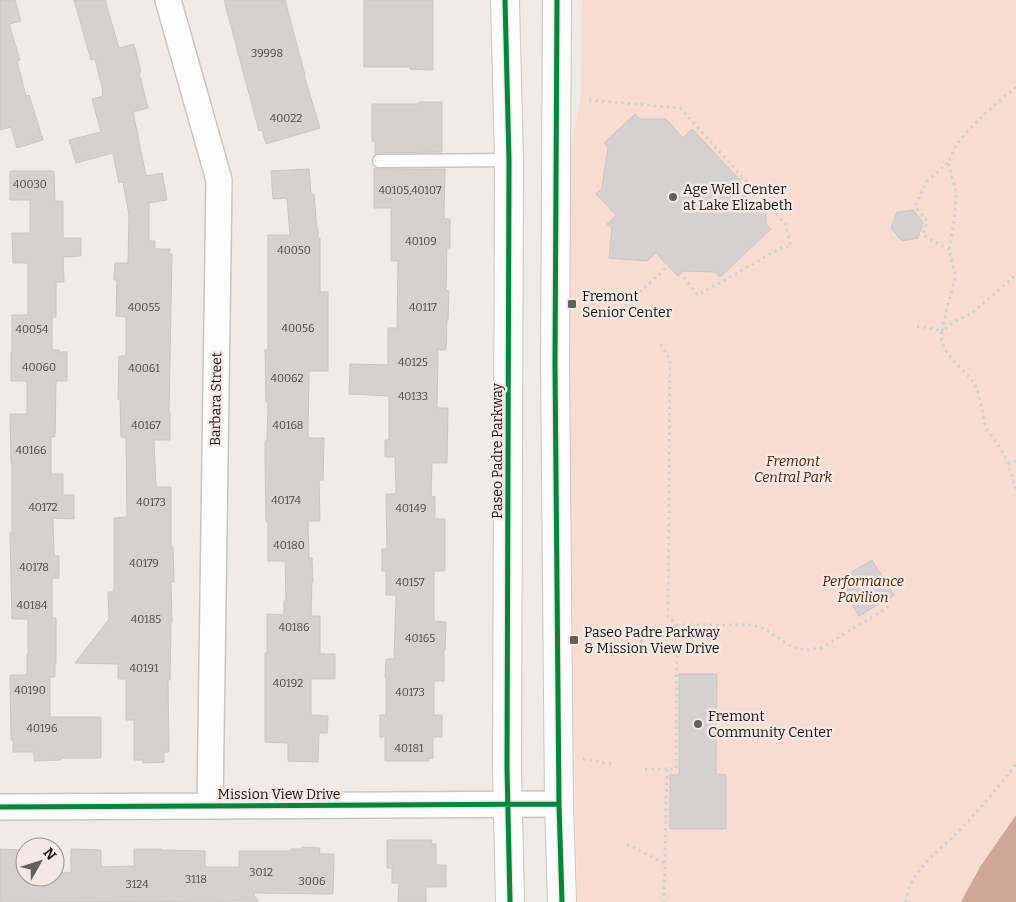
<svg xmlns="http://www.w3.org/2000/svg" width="1016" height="902" viewBox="0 0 1016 902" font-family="Bitter,serif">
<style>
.green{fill:#f8dcd2}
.water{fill:#cfa798}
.building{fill:#d6d1d0;stroke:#cac5c3}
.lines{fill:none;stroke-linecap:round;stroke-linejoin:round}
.service-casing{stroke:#cac5c3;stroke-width:15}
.minor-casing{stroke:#cac5c3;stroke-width:28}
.secondary-casing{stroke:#cac5c3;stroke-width:30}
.path{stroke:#d1d0ce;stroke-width:3;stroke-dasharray:2.5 4;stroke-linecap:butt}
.service{stroke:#fdfcfc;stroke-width:12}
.minor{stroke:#fdfcfc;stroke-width:25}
.secondary{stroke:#fdfcfc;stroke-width:28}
.cycleway-casing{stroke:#f4e8e4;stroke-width:8}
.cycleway{stroke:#00873e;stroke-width:5}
.poi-dot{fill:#64605e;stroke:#f4e8e4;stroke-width:2}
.labels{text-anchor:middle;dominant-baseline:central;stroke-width:5;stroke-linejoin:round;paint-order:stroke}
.number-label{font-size:11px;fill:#494644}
.poi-label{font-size:14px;fill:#191614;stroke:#f4e8e4;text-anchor:start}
.street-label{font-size:14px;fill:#191614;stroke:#f4e8e4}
.park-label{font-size:14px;font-style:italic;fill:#53200a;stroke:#f4e8e4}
</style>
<rect width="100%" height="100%" fill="#f0eae8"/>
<path class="green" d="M582 0H1016V902H577L569 402 568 165 581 94Z"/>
<path class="water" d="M1016 815V902H961L980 867Z"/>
<path class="building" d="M0 0H15L21 21 9 24 20 60 17 61 26 96 29 95 43 140 17 148 11 127 0 130Z
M74 0H105L119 48 134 44 141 72 139 73 148 108 133 112 146 176 162 173 167 200 149 203V241H155V249H170L169 254H172L169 412H170V440H154L156 487H171V547H173L174 582H171L172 622H171L170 680H168L169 752H164V762L143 763V760H134V720H126V679H118V664L75 663 109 619 108 592H114V518L127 517 126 438 121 437 120 399H118L119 356H126V317L116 316 117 280H114L115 263H128L129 215 123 182 119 183 113 153 76 163 69 140 101 132 92 99 103 96 102 91H103L95 59 91 60Z
M224 0H285L305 75H304L320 128 266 144 262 130 259 131Z
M364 0H433V70L410 69V67H364Z
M419 102H442V152L379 153 375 154V141H372V104H419Z
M635 114 640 119H666L683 138 692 129 740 180 736 185 758 209H766V224L771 229 720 277 715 272 683 271 678 276 656 253 647 261 609 258 612 229 607 224 616 215 596 194 602 188 608 147 604 143Z
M374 168 379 169H445L444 219H450V248H447L446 290 449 291 448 320H447L446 350H438L437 408H448L447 463H432L431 497 435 496V519H445V571H434V621L446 622 445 650H444V681H434V715H442V737H433V759L429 758V761H385V737H380V715H386V678H385L386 659H394L396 595H386V571H382V549H387L386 494H396L395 457H385V440H389V396L349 394 350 364 388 365V328H397L398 261H391V208H374Z
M309 169 311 194H314L317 228H318V238H320V292H328V371H309L308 438H324L323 480H319L320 521H308L309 558H312L313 582H312L311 616H320V654H335V679H311V715L328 716 327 733H319L318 762 288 761V743L265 742V653H267V614L284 615V601H286L285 561H268V522H266L265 463V441H267L268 402H266L265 350H268V235H290L287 198 273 199 271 171Z
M10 171H54L55 201H63V238H81V256L63 257 64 282H56V317H52V350H59V352H67V381H56L55 437H51V474H63V495H74V519L53 518 54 556H59V578H52V618H56V663H55V677H50V717H101V758H61V760L34 761V752H13V740H11L10 675H27V654H28V619H12L10 533H12V463H11L10 414H27V381H11V352H12V315H28V263H13L12 233H30V200H10Z
M913 210 923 222 918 238 902 241 891 228 897 212Z
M872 560 894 595 859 616 837 581Z
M679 674H717L716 774 726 775V829H670V775H679Z
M387 840H432L431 844H436V865H446V887H426V902H398L399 883H392V868H387Z
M302 847 320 848 319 854H334L333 894 253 893 258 901 0 902V849L21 850 20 862H25V877H55V872L71 873V849L101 850V867L134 866V849H161V850L205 851V867H239V851H291V849H302Z"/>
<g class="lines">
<g class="service-casing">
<path id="service" d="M379 161 509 160"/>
</g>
<g class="minor-casing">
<path id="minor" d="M168 0 219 180 210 806
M0 807 559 804"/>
</g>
<g class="secondary-casing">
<path id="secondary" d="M505 0 509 160 507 767 510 902
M557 0 555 364 559 804 562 902"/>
</g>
<path class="path" d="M1016 87 988 111 970 128 957 144 948 163 956 191 955 215 949 250 956 276 947 308 942 331 954 322 972 313 1016 275
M589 100 680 108 785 224 791 246 783 247 698 295 681 274
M948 163 927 181 915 206 927 221 923 235 949 250
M586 300 603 310 612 314 625 306 668 266
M917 327H924L942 331C937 351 963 367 973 382 979 391 981 405 983 415 984 419 984 424 986 427 990 435 998 444 1003 453 1009 464 1012 477 1016 489
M1008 464 1016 461
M629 648 659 632 677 625 668 616 670 360 660 343
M583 759 612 764
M645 769H667
M627 844 665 864
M664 902 667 769H676L677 625H753L765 629 792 647 807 650 821 648 890 606
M906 902C908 870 946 846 966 824 983 805 1000 785 1016 764"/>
<use href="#service" class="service"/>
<use href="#minor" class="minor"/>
<use href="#secondary" class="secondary"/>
<g class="cycleway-casing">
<path id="cycleway" d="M505 0 509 160 507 767 510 902
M557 0 555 364 559 804 562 902
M0 807 559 804"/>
</g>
<use href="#cycleway" class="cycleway"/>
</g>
<g class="poi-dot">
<circle cx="673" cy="197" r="5"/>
<rect x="567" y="299" width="10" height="10" rx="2.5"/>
<rect x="569" y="635" width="10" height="10" rx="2.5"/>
<circle cx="698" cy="724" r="5"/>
</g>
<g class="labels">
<g class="number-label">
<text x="267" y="53">39998</text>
<text x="286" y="118">40022</text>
<text x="30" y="184">40030</text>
<text x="410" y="190">40105,40107</text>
<text x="421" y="241">40109</text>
<text x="294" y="250">40050</text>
<text x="144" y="307">40055</text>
<text x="423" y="307">40117</text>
<text x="298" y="328">40056</text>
<text x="32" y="329">40054</text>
<text x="413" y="362">40125</text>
<text x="39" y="367">40060</text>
<text x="144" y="368">40061</text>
<text x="287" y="378">40062</text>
<text x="413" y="396">40133</text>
<text x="146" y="425">40167</text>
<text x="288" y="425">40168</text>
<text x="31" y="450">40166</text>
<text x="286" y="500">40174</text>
<text x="151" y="502">40173</text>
<text x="43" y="507">40172</text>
<text x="411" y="508">40149</text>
<text x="289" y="545">40180</text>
<text x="144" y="563">40179</text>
<text x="34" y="567">40178</text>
<text x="410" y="582">40157</text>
<text x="32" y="605">40184</text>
<text x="146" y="619">40185</text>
<text x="294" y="627">40186</text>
<text x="420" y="638">40165</text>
<text x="144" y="668">40191</text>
<text x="288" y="683">40192</text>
<text x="30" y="690">40190</text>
<text x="410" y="692">40173</text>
<text x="42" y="728">40196</text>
<text x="409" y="748">40181</text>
<text x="261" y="872">3012</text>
<text x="196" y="879">3118</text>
<text x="312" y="881">3006</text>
<text x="137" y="884">3124</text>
</g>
<g class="poi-label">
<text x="683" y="189">Age Well Center<tspan x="683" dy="16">at Lake Elizabeth</tspan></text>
<text x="582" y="296">Fremont<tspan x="582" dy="16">Senior Center</tspan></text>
<text x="584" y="632">Paseo Padre Parkway<tspan x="584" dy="16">&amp; Mission View Drive</tspan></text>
<text x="708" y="716">Fremont<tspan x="708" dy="16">Community Center</tspan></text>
</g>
<g class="street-label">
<text transform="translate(216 399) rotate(-89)">Barbara Street</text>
<text transform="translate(497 451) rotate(-90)">Paseo Padre Parkway</text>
<text x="279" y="794">Mission View Drive</text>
</g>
<g class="park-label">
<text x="793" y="461">Fremont<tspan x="793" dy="16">Central Park</tspan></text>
<text x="863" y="581">Performance<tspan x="863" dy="16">Pavilion</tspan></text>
</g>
</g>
<g transform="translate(40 862) rotate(51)"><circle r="24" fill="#f4e8e4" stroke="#9c9491"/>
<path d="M0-4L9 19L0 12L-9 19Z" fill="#64605e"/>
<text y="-8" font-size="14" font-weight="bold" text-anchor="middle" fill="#191614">N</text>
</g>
</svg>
